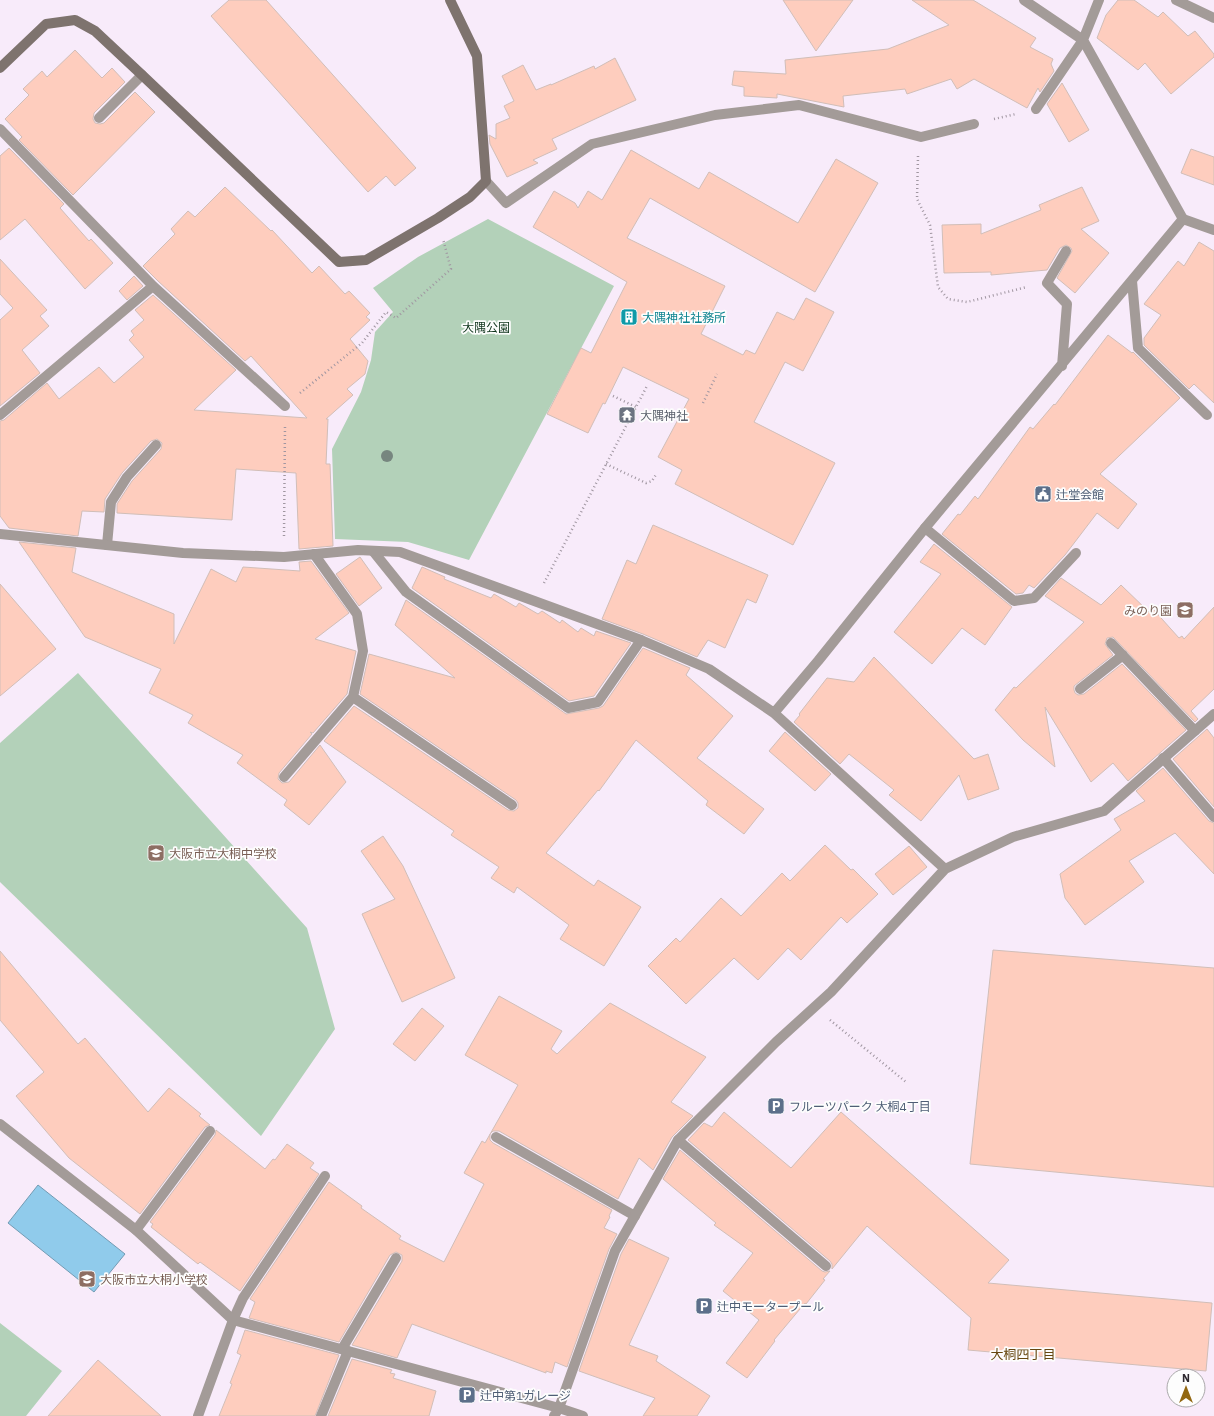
<svg xmlns="http://www.w3.org/2000/svg" width="1214" height="1416" viewBox="0 0 1214 1416" font-family="'IBM Plex Sans','Noto Sans JP',sans-serif">
<style>
.green{fill:#b3d1b9}
.water{fill:#90cbeb;stroke:#739bb3}
.building{fill:#fecdbe;stroke:#d1beb8}
.lines{fill:none;stroke-linecap:round;stroke-linejoin:round}
.path{stroke:#a096a1;stroke-width:2.5;stroke-dasharray:1 3;stroke-linecap:butt}
.lane{stroke:#a39b98;stroke-width:10}
.street{stroke:#a39b98;stroke-width:10}
.secondary{stroke:#7e736e;stroke-width:10}
.tree{fill:#77867f}
.labels{text-anchor:middle;dominant-baseline:central;stroke-width:3.5;stroke-linejoin:round;paint-order:stroke}
.culture-label{font-size:12px;fill:#0d838f;stroke:#fdfdfd;text-anchor:start}
.park-label{font-size:12px;fill:#0d331a;stroke:#fdfdfd}
.worship-label{font-size:12px;fill:#5b616d;stroke:#fdfdfd;text-anchor:start}
.service-label{font-size:12px;fill:#4e5e75;stroke:#fdfdfd;text-anchor:start}
.education-label{font-size:12px;fill:#785e54;stroke:#fdfdfd;text-anchor:start}
.neighbourhood-label{font-size:13px;fill:#664710;stroke:#fdfdfd}
</style>
<rect width="100%" height="100%" fill="#f8ebfa"/>
<path class="green" d="M488 219 614 286 469 560 408 542 335 539 332 449 361 392 371 360 375 332 393 312 373 288 418 257Z
M78 673 307 928 335 1029 261 1136 0 882V743Z
M0 1323 62 1371 26 1416H0Z"/>
<path class="water" d="M38 1185 125 1254 94 1292 8 1223Z"/>
<path class="building" d="M229 0H266L416 168 395 186 386 176 368 192 211 16Z
M783 0H853L816 51Z
M912 0H973L1036 38 1030 47 1053 59 1051 64 1054 71 1040 92 1038 88 1027 108 974 79 957 89 951 79 907 94 905 89 843 96 844 107 777 94V98L744 96V87L732 85 734 71 786 74 785 60 888 49 949 25Z
M1118 0H1134L1158 17 1163 12 1188 36 1195 31 1214 54V57L1171 94 1145 63 1138 70 1097 38 1106 15Z
M75 50 102 78 112 68 125 82 94 113 93 119 95 123 100 124 104 123 135 92 155 112 73 195 19 140 22 137 5 119 29 95 23 89 42 71 47 77Z
M615 58 636 100 552 139 557 149 533 160 538 163 507 177 490 144 489 135 496 139V124L510 118 504 106 514 101 502 76 523 65 536 90 551 84V85L594 66 595 69Z
M1062 83 1089 130 1069 142 1047 104Z
M9 148 64 204 60 208 89 241 91 239 113 263 85 289 25 219 0 240V156Z
M1191 149 1214 157V185L1181 173Z
M631 150 699 189 709 172 798 223 836 159 878 183 815 292 650 198 627 238 725 286 701 334 743 355 746 350 755 354 777 312 794 320 806 298 834 312 803 371 785 362 754 422 835 463 793 545 675 484 682 470 658 457 689 399 623 367 605 404 603 403 588 433 547 414 581 348 591 353 627 282 533 227 554 191 575 203 578 208 588 191 602 200Z
M225 187 271 231 272 230 312 273 319 266 345 294 349 291 370 313 366 317 370 320 350 339 368 361 365 374 347 389 353 395 326 419H328L326 464H330L333 546 299 549 296 473 236 469 232 520 117 513V504L132 481 161 449 162 443 157 439 151 441 122 473 105 499 104 512 82 511 78 536 9 528 0 516V421L4 420 47 383 59 399 99 367 114 383 144 357 129 340 134 335 131 331 144 320 135 310 153 295 236 370 194 410 307 418 251 356 245 361 158 281 143 266 175 234 171 229 188 211 195 217Z
M1082 187 1099 221 1081 229 1109 253 1075 293 1057 278 1072 251 1071 248 1066 245 1060 248 1047 270 991 275V272L944 273 942 225 981 224V234L1041 210 1039 205Z
M1199 242 1214 251V403L1194 384 1189 389 1144 345V338L1161 315 1144 304 1178 261 1184 266Z
M0 259 47 310 40 316 49 326 22 350 40 373 0 406V320L13 308 0 294Z
M134 276 143 286 127 300 119 291Z
M1108 335 1132 353 1133 352 1180 398 1100 474 1137 504 1118 529 1097 513 1065 555 1034 588 1029 585 1023 593 1016 594 942 534 958 514 960 515 975 496 978 499 1030 427 1033 429 1054 404 1055 405Z
M653 525 768 575 756 603 747 599 725 648 708 640 697 657 643 634 602 619 627 560 636 564Z
M19 542 76 548 72 572 174 614V644L211 569 236 582 243 567 300 571 299 562 311 561 349 613 315 639 356 651 347 694 313 733 310 732 312 734 279 773 278 779 282 783 289 782 320 745 346 782 309 825 284 805 287 800 237 763 243 755 188 723 193 715 149 693 161 669 85 637Z
M934 544 1012 607 985 645 962 628 932 664 894 632 941 574 920 562Z
M360 557 382 588 359 606 336 574Z
M422 567 445 577 444 579 491 598 494 594 516 607 519 603 538 614 542 611 560 623 562 620 578 632 581 628 594 636 596 631 631 643 594 696 569 701 412 588Z
M1061 578 1101 605 1121 585 1149 612 1153 609 1179 638 1182 636 1184 639 1214 607V689L1191 711 1198 719 1195 722 1113 637 1107 638 1105 644 1113 655 1074 686V690L1075 693 1078 695 1084 694 1122 664 1186 730 1128 781 1113 763 1091 782 1045 707 1055 767 1023 740 995 710 1014 687 1016 688 1084 622 1045 596Z
M0 584 56 649 0 696Z
M406 600 566 714 599 708 603 706 643 648 690 668 686 675 733 716 697 758 764 809 744 834 706 805 708 801 636 740 599 791 598 790 546 853 594 886 598 880 641 907 604 966 560 939 569 925 517 887 514 893 491 878 499 867 451 835 454 831 324 741 354 706 508 810 514 811 518 808V803L516 800 360 694 369 654 455 678 395 625Z
M874 657 974 759 988 754 999 789 968 800 959 775 921 821 889 795 894 790 849 754 840 764 794 722 800 715 799 714 827 678 854 682Z
M1207 729 1214 738V807L1173 759Z
M785 732 831 774 815 791 769 751Z
M1163 768 1209 821 1214 823V874L1175 833 1129 861 1144 882 1085 925 1065 898 1060 874 1121 830 1114 819 1145 801 1136 791Z
M383 836 403 866 455 978 402 1002 362 914 395 899 361 851Z
M825 845 851 870 853 869 878 894 847 923 841 917 801 960 788 948 758 980 734 958 686 1004 648 966 676 938 680 942 721 898 741 916 782 873 790 881Z
M909 846 927 867 893 895 875 874Z
M993 950 1214 968V1187L970 1164Z
M0 951 78 1044 85 1038 148 1112 169 1088 201 1114 199 1116 210 1125 205 1127 140 1214 69 1158 16 1096 44 1072 0 1020Z
M499 996 562 1031 551 1049 557 1054 610 1003 706 1057 671 1102 693 1116 672 1137 653 1170 639 1158 618 1199 499 1131H493L490 1134V1140L493 1143 612 1210 609 1216 610 1217 604 1228 617 1234 609 1249 567 1367 555 1362 552 1373 546 1371V1373L412 1324 397 1358 352 1345 402 1261V1255L396 1252 390 1255 339 1342 249 1318 255 1302 250 1299 329 1182 362 1206 361 1208 401 1236 399 1239 444 1262 484 1184 464 1173 482 1141 485 1143 518 1085 465 1055Z
M422 1008 444 1026 415 1061 393 1044Z
M724 1112 791 1168 841 1112 1009 1260 988 1283 1212 1303 1206 1371 968 1350 971 1318 867 1226 832 1269V1264L830 1261 688 1140 704 1123 712 1127Z
M216 1130 265 1169 273 1159 275 1160 287 1144 314 1163 310 1168 319 1174 240 1291 200 1262 198 1264 151 1227 153 1224 150 1222 215 1135Z
M680 1150 822 1271 825 1272 830 1271 823 1279 825 1280 806 1304 805 1303 774 1340 775 1341 747 1378 726 1363 759 1320 723 1291 753 1253 714 1225 716 1223 663 1179Z
M629 1239 669 1258 629 1345 658 1356 656 1361 710 1396 697 1416H643L655 1398 579 1371 621 1254Z
M245 1330 339 1355 315 1416H219L232 1384 230 1383 241 1355 237 1353Z
M352 1359 392 1370 390 1373 395 1374 393 1378 436 1391 429 1416H328Z
M98 1360 161 1416H48Z"/>
<g class="lines">
<path class="path" d="M994 119 1016 114
M918 156 917 199 930 225 938 287 948 299 967 302 1027 287
M300 393 362 343 386 312 396 318 451 269 443 239
M613 396 636 407
M703 403 717 374
M606 464 646 483 652 481 657 473
M284 536 285 425
M544 583 647 386
M830 1020 906 1082"/>
<path class="lane" d="M1036 109 1083 40
M1183 219 1214 230
M1132 281 1138 348 1207 415
M925 528 1014 601 1034 598 1076 553
M107 545 111 502 127 477 156 445
M373 551 406 592 568 708 598 702 641 640
M1111 643 1195 731
M1080 689 1123 655
M353 697 512 805
M1163 758 1214 817
M284 777 353 697 363 651 357 614 314 554
M496 1137 635 1216
M678 1140 826 1266
M136 1230 210 1131
M342 1349 396 1258
M198 1416 233 1320 243 1298 325 1176
M321 1416 348 1351"/>
<path class="street" d="M1176 0 1214 18
M1083 40 1099 0
M99 118 142 75
M0 129 153 286 285 406
M486 181 506 203 592 144 715 115 799 105 921 137 974 124
M1062 366 1067 304 1047 283 1066 251
M0 415 153 286
M0 534 183 553 284 557 358 550 400 552 641 640 709 669 774 713 945 869
M774 713 818 661 925 528 1183 219 1083 40 1024 0
M0 1124 136 1230 233 1320 559 1408 583 1416
M554 1416 559 1408 615 1251 678 1140 776 1042 831 992 945 869 1013 837 1104 811 1214 714"/>
<path class="secondary" d="M0 68 46 24 75 20 95 31 142 75 339 262 366 260 438 218 470 197 486 181 477 56 450 0"/>
</g>
<circle class="tree" cx="387" cy="456" r="6"/>
<defs>
<g id="building-square" transform="scale(0.9)"><rect x="-9" y="-9" width="18" height="18" rx="4" fill="#0f9aa8" stroke="#fdfdfd"/><path d="M-4-6H4V6H1V3H-1V6H-4ZM-2.5-4.3h1.7v1.8h-1.7ZM.8-4.3h1.7v1.8H.8ZM-2.5-1h1.7V.8h-1.7ZM.8-1h1.7V.8H.8Z" fill="#fff"/></g>
<g id="temple-square" transform="scale(0.9)"><rect x="-9" y="-9" width="18" height="18" rx="4" fill="#6b7280" stroke="#fdfdfd"/><path d="M0-6L5-2H3V0L6.5 2.5H4V6H1.5V3h-3V6H-4V2.5H-6.5L-3 0V-2H-5Z" fill="#fff"/></g>
<g id="civic-square" transform="scale(0.9)"><rect x="-9" y="-9" width="18" height="18" rx="4" fill="#5c6f8a" stroke="#fdfdfd"/><path d="M-.6-6.5H3V-4.5H.6V-3L4-1V1h2V6H-6V1h2V-1L-.6-3ZM-1.2 2.5V6h2.4V2.5Z" fill="#fff"/></g>
<g id="school-square" transform="scale(0.9)"><rect x="-9" y="-9" width="18" height="18" rx="4" fill="#8d6e63" stroke="#fdfdfd"/><path d="M0-5L7-2L0 1L-7-2ZM-4 1L0 2.5L4 1V4Q0 6-4 4Z" fill="#fff"/></g>
<g id="parking-square" transform="scale(0.9)"><rect x="-9" y="-9" width="18" height="18" rx="4" fill="#5c6f8a" stroke="#fdfdfd"/><path d="M-3.5-5.5H1a3.5 3.5 0 0 1 0 7H-1V5.5H-3.5ZM-1-3.4V-.6H.8a1.4 1.4 0 0 0 0-2.8Z" fill="#fff"/></g>
</defs>
<g fill-rule="evenodd">
<use href="#building-square" x="629" y="317"/>
<use href="#temple-square" x="627" y="415"/>
<use href="#civic-square" x="1043" y="494"/>
<use href="#school-square" x="1185" y="610"/>
<use href="#school-square" x="156" y="853"/>
<use href="#parking-square" x="776" y="1106"/>
<use href="#school-square" x="87" y="1279"/>
<use href="#parking-square" x="704" y="1306"/>
<use href="#parking-square" x="467" y="1395"/>
</g>
<g class="labels">
<g class="culture-label">
<text x="642" y="317">大隅神社社務所</text>
</g>
<g class="park-label">
<text x="486" y="327">大隅公園</text>
</g>
<g class="worship-label">
<text x="640" y="415">大隅神社</text>
</g>
<g class="service-label">
<text x="1056" y="494">辻堂会館</text>
<text x="789" y="1106">フルーツパーク 大桐4丁目</text>
<text x="717" y="1306">辻中モータープール</text>
<text x="480" y="1395">辻中第1ガレージ</text>
</g>
<g class="education-label">
<text x="1172" y="610" text-anchor="end">みのり園</text>
<text x="169" y="853">大阪市立大桐中学校</text>
<text x="100" y="1279">大阪市立大桐小学校</text>
</g>
<g class="neighbourhood-label">
<text x="1023" y="1354">大桐四丁目</text>
</g>
</g>
<g transform="translate(1186 1388)"><circle r="19" fill="#fdfdfd" stroke="#aba9ab"/>
<path d="M0-3L7 15L0 10L-7 15Z" fill="#926711"/>
<text y="-6" font-size="11" font-weight="bold" text-anchor="middle" fill="#2f2a30">N</text>
</g>
</svg>
